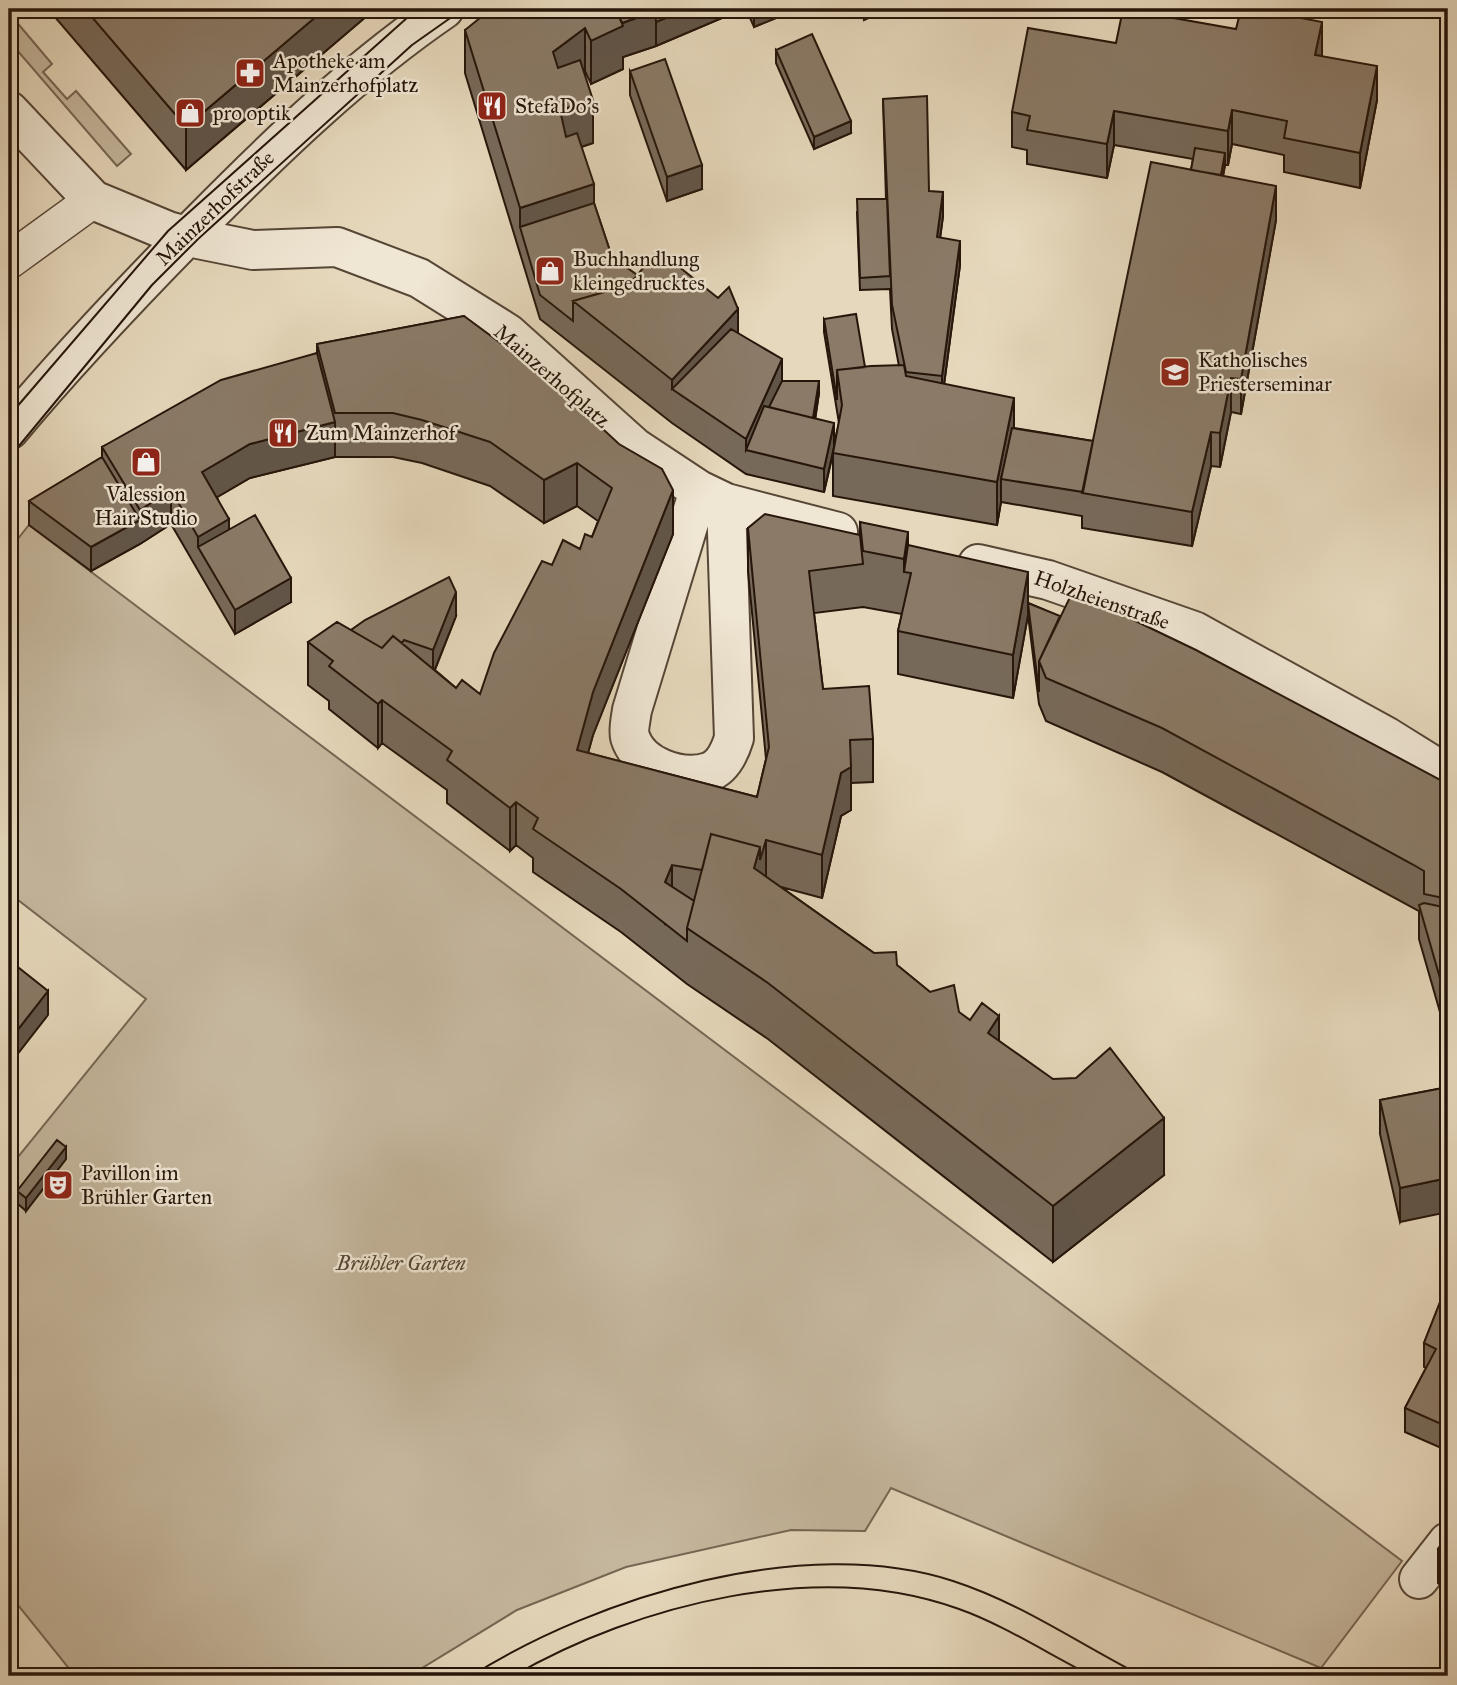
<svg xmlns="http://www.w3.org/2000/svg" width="1457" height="1685" viewBox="0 0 1457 1685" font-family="'IM FELL Great Primer',serif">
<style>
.green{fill:#c5b79e;stroke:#766654;stroke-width:2}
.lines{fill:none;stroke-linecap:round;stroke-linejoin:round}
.pedestrian-casing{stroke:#564636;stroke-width:38}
.minor-casing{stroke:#564636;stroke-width:42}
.pedestrian{stroke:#efe6d3;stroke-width:35}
.minor{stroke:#efe6d3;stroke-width:38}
.tram{stroke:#26150a;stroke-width:2}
.wall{fill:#776959;stroke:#26150a;stroke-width:2}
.shaded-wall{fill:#615548;stroke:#26150a;stroke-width:2}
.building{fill:#8a7a67;stroke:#26150a;stroke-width:2}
.labels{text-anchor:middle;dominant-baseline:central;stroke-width:5;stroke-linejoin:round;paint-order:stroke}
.poi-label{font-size:21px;fill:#26150a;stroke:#efe6d3;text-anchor:start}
.street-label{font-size:21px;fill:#26150a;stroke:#efe6d3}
.park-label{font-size:21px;font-style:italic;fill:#564636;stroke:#efe6d3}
</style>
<rect width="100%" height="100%" fill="#e6d8bc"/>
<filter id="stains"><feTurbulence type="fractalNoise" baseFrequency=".00286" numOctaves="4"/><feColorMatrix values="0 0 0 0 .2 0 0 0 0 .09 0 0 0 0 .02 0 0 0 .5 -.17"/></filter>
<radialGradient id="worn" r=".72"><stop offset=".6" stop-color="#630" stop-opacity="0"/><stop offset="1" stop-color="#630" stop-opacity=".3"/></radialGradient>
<path class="green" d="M9 13 52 64 43 72 67 99 76 91 131 154 117 166 9 41Z
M29 525 1402 1561 1321 1668 891 1488 865 1531 791 1530 626 1567 517 1610 409 1676H75L9 1594V1168L146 999 9 893V550Z"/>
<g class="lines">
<g class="pedestrian-casing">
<path id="pedestrian" d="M9 261 93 200"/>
</g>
<g class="minor-casing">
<path id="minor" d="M9 111 93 200 168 231 198 239 253 250 337 247 419 278 507 333 634 447 699 490 726 503 838 532
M9 430C70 357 134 290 200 223 276 146 355 70 444 9
M699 490 632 710C631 718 628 730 630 737 639 766 680 781 709 772 723 767 730 751 734 738L726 503
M978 564 1048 580 1194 631 1387 737 1448 775
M1419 1579 1448 1542"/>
</g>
<use href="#pedestrian" class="pedestrian"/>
<use href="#minor" class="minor"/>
<path class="tram" d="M9 416 168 231 417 9
M9 458 152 285 198 239 412 45 463 9
M471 1676C598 1596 805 1533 953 1581 1021 1603 1079 1644 1142 1676
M513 1676C638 1604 819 1558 959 1609 1004 1625 1048 1654 1092 1676"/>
</g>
<path class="wall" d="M48 9H375L186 170Z
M743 9 656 46 623 57V69L591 84 585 71 584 72 593 143 581 147 594 203 612 257 637 275 738 333 782 381 819 393 815 419 834 444 839 423 824 332V319L865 367 899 366 892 329 890 289 860 290 857 212 886 199 883 99 929 191 943 216 940 238 960 265 944 384 1014 428 1093 441 1191 170 1193 159 1114 145 1107 178 1027 164V150L1012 147V112L1116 43 1322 56 1377 100 1360 188 1284 172V155L1232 144 1228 165H1225L1223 176 1276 220 1241 414 1231 412 1220 467 1211 466 1192 546 1082 528V516L1001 502 997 525 833 496V454L824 492 746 474 672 423 540 319 465 73V30Z
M746 9H798L754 27Z
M860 9H888L864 20Z
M776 50 851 133 814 149 776 63Z
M630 71 702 189 667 201 630 95Z
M464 316 673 534 593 735 588 753 757 797 766 759 748 571V528L860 535V522L1028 603 1448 784V1040L1419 939V911L1162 772 1046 721 1039 704 1028 615 1013 698 898 674V631L902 614 863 607 814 613 823 689 873 739V782L851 783V810L841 816 822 898 781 887 874 953 897 965 930 992 999 1041 1164 1175 1053 1262 768 1039 687 984 621 932 533 872V858L516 845 510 851 447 803V790L382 743 378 748 329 709V701L308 685V642L351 630 456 616 435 670 456 688 480 694 552 565 580 549 592 537 598 521 577 506 544 523 490 486 422 463 393 457H335L250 478 217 497 229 530 291 602 235 634 171 524 140 544 91 571 29 525V501L102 457V447L317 353V344Z
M1448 1087 1400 1222 1380 1134V1100Z
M66 1159 26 1211 17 1203V1191Z
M1448 1282V1451L1405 1432V1408L1426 1368 1424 1367V1343Z
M1448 1536V1592L1438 1583V1549Z"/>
<path class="shaded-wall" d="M325 9H375L186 170V127Z
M687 9H743L656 46V22Z
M754 9H798L754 27Z
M864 9H888L864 20Z
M656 11V46L623 57V69L591 84V41L620 24Z
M1322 22V56L1315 55Z
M585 28V71L553 95V52Z
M1377 66V100L1360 188V153Z
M593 100V143L560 154V110Z
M1232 110V144L1228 165V131Z
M1114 111V145L1107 178V144Z
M851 121V133L814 149V137Z
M1225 153V165L1217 209V197Z
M702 165V189L667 201V177Z
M594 184V227H520V208Z
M1276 186V220L1241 414V379Z
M943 192V216L937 261V237Z
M960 241V265L942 400V376Z
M738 309V352L672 389V380Z
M782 359V393L746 450V439Z
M1231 378V412L1220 467V433Z
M819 381V393L812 441V429Z
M1014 398V441L1001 479V502L997 525V482Z
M335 422V457L250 478 202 506V472L250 444Z
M834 423V447L824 492V469Z
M1211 432V466L1192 546V512Z
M577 463V506L544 523V480Z
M171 490V524L140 544 91 571V547L140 520V510Z
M673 490V534L593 735 577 793V750L593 692Z
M229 519V553L198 547V537Z
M908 532V572H904V559Z
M1028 572V615L1013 698V655Z
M291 578V602L235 634V610Z
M456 592V616L433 674V650Z
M382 700V743L378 748V704Z
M851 767V810L841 816 822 898V855L841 773Z
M516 802V845L510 851V808Z
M766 840V883L754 868 760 847Z
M672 865V909L665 925V882Z
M48 991V1015L9 1065V1041Z
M999 1016V1072L988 1033Z
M1164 1118V1175L1053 1262V1206Z
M66 1147V1159L26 1211V1198Z
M1448 1178V1212L1400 1222V1188Z"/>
<path class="building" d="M85 9H325L186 127Z
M491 9H616L623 26 591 41 585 28 553 52 558 68 580 60 593 100 560 110 566 137 577 133 594 184 520 208 465 30Z
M616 9H655L656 11 622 23Z
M655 9H687L656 22Z
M1123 9 1236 29 1241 9H1255L1322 22 1315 55 1377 66 1360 153 1284 138 1287 121 1232 110 1228 131 1114 111 1107 144 1027 130 1030 116 1012 112 1028 28 1116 43Z
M812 34 851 121 814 137 776 50Z
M665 59 702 165 667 177 630 71Z
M927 96 929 191 943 192 937 237 960 241 942 376 906 372 892 305 883 99Z
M1195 148 1225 153 1221 175 1191 170Z
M1151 162 1276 186 1241 379 1231 378 1220 433 1211 432 1192 512 1082 493Z
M857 199H887L890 276 860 278Z
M594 203 612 257 637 275 629 285 573 301V321L540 295 520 227Z
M658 250 718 298 729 287 738 309 672 380 573 301 629 285Z
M856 314 865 367 837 370V400L824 319Z
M464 316 549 379 619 444 662 469 673 490 593 692 577 750 757 797 769 747 748 528 765 514 860 535 863 564 809 571 823 689 869 686 873 739 850 740 851 767 841 773 822 855 766 840 760 860V847L711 834 702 870 672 865 665 882 694 901 687 928V941L621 889 533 829 538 818 516 802 510 808 447 760 452 751 382 700 378 704 329 666 333 661 308 642 337 622 382 648 393 636 456 688 462 680 480 694 494 653 542 561 552 565 563 540 580 549 585 534 592 537 612 488 577 463 544 480 490 442 422 420 393 413H335L317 344Z
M731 329 782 359 746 439 672 389Z
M317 353 335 422 250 444 202 472 229 519 198 537 171 490 140 510 102 447 221 380Z
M904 365 906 376 1014 398 997 482 833 453 842 405 837 370 871 366Z
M782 381H819L813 418 769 407Z
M764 406 834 423 824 469 746 450Z
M1012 428 1093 441 1083 492 1001 479Z
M102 457 140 520 91 547 29 501Z
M255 515 291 578 235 610 198 547Z
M860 522 908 532 904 559 863 551Z
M908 545 1028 572 1013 655 898 631 911 573 904 572Z
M449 577 456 592 433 650 404 640 402 643 393 636 382 648 351 630 365 620Z
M1073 591 1196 650 1448 784V899L1424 894V871L1412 864 1162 728 1046 678 1039 661Z
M1028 603 1060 616 1039 661V692Z
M711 834 760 847 754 868 874 953 896 952 897 965 930 992 954 985 959 1012 970 1020 982 1003 999 1016 988 1033 1053 1079 1076 1078 1110 1048 1164 1118 1053 1206 768 983 687 928Z
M1424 903 1448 908V1006L1419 905Z
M9 960 48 991 9 1041Z
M1448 1087V1178L1400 1188 1380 1100Z
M57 1140 66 1147 26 1198 17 1191Z
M1448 1282V1427L1405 1408 1436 1349 1424 1343Z
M1448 1536V1558L1438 1549Z"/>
<defs>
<g id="pharmacy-square" transform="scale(1.575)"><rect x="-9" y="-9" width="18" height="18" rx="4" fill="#8f2418" stroke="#efe6d3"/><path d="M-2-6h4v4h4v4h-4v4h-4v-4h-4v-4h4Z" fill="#fff"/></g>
<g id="restaurant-square" transform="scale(1.575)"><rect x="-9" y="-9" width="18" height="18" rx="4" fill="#8f2418" stroke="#efe6d3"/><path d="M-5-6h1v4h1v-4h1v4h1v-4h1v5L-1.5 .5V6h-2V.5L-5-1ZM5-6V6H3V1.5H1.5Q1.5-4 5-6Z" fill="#fff"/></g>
<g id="shop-square" transform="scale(1.575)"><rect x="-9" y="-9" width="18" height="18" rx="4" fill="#8f2418" stroke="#efe6d3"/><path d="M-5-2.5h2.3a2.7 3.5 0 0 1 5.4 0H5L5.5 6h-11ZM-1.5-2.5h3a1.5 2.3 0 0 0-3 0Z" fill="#fff"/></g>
<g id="university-square" transform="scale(1.575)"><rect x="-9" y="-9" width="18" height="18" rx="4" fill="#8f2418" stroke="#efe6d3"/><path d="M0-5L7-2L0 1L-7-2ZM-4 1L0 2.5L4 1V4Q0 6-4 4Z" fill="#fff"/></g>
<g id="theatre-square" transform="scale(1.575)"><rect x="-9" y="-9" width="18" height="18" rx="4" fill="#8f2418" stroke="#efe6d3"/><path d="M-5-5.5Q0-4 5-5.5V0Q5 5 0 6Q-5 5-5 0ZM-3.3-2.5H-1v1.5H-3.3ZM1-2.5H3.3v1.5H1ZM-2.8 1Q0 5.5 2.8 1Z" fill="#fff"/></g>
</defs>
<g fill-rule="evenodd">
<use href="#pharmacy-square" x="250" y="73"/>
<use href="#restaurant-square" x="492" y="106"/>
<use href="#shop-square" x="190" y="113"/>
<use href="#shop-square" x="550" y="271"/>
<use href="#university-square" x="1175" y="372"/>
<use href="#restaurant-square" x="283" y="433"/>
<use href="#shop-square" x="146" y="462"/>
<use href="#theatre-square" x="58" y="1185"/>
</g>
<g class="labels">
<g class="poi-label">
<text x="273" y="61">Apotheke am<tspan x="273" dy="24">Mainzerhofplatz</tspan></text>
<text x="515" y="106">StefaDo's</text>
<text x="213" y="113">pro optik</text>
<text x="573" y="259">Buchhandlung<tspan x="573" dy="24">kleingedrucktes</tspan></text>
<text x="1198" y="360">Katholisches<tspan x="1198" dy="24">Priesterseminar</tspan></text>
<text x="306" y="433">Zum Mainzerhof</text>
<text x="146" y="494" text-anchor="middle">Valession<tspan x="146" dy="24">Hair Studio</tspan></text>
<text x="81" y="1173">Pavillon im<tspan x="81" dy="24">Brühler Garten</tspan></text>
</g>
<g class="street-label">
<text transform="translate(215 208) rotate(-44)">Mainzerhofstraße</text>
<text transform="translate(552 376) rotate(41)">Mainzerhofplatz</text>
<text transform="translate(1102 600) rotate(19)">Holzheienstraße</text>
</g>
<g class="park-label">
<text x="401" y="1263">Brühler Garten</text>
</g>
</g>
<rect width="1457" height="1685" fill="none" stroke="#e6d8bc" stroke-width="35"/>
<rect x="10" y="10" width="1436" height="1664" fill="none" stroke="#26150a" stroke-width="3.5"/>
<rect x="18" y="18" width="1422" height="1650" fill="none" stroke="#26150a" stroke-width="2"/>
<rect width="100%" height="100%" filter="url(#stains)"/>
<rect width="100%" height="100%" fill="url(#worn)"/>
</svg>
